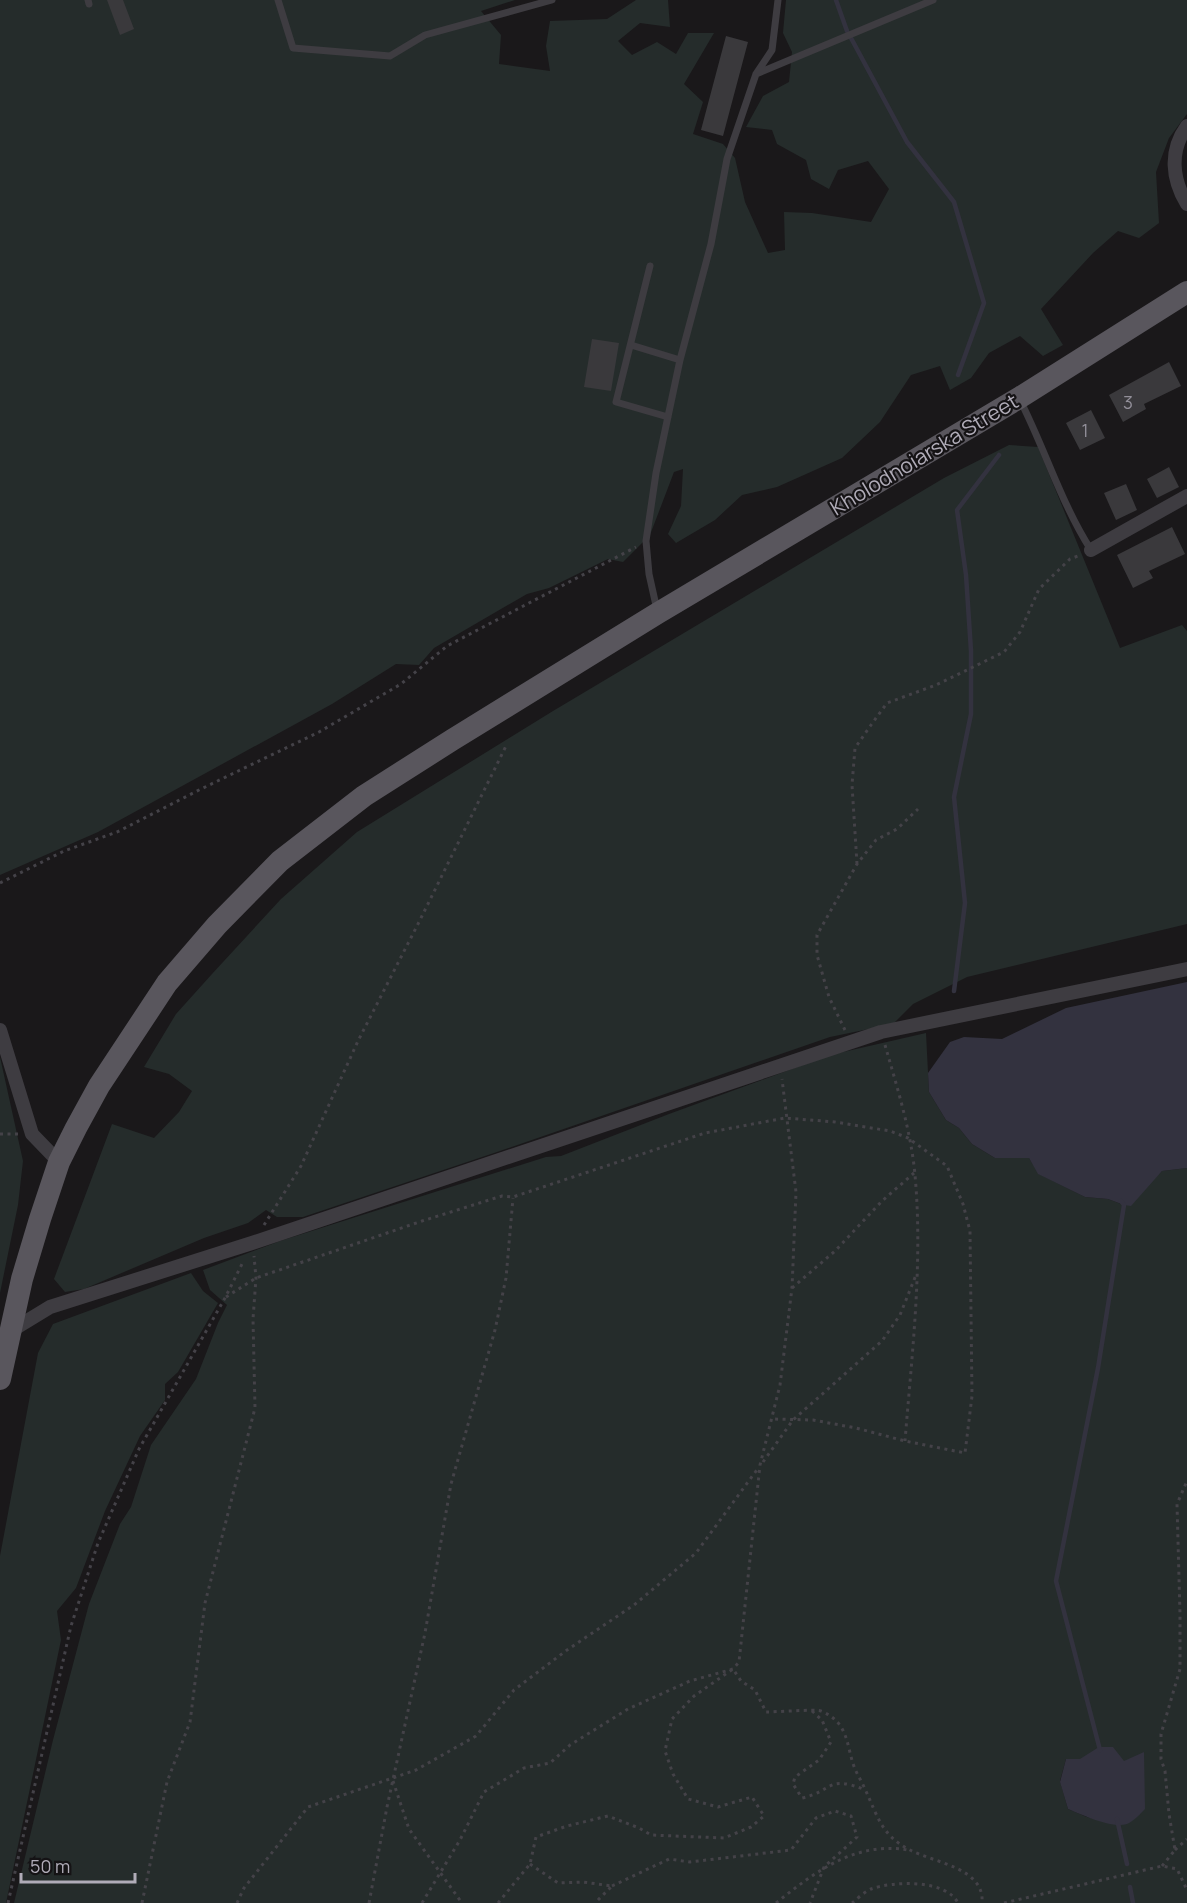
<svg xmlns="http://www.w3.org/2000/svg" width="1187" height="1903" viewBox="0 0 1187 1903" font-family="Manrope,sans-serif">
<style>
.green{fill:#252c2b;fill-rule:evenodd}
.water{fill:#33323f}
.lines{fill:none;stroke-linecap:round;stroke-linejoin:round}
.stream{stroke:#33323f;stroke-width:4.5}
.building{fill:#3a393c}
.path{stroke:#444248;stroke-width:3;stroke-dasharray:3 4.5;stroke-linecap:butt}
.lane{stroke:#3e3c41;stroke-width:7}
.street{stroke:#3e3c41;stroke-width:14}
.primary{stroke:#59565d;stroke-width:22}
.labels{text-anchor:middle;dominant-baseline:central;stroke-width:4.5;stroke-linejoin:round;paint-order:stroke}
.number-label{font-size:18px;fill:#928f99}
.street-label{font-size:21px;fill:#b0acb8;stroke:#151315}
</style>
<rect width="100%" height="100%" fill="#1a181a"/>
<path class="green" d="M0 0H515L481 11 501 35 499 64 550 71 546 46 550 21 607 19 636 0H668L670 27 640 23 618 41 632 55 657 42 676 54 688 33H714L684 84 703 102 693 134 723 144 735 158 745 202 768 253 785 250 784 212 812 213 871 222 889 189 868 161 838 170 829 189 811 179 806 160 777 144 772 130 746 127 763 96 789 82 792 52 783 33 786 0H1187V114L1169 138 1156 172 1159 223 1139 238 1118 231 1093 253 1041 309 1063 345 1043 356 1020 336 989 353 971 378 950 390 940 366 911 375 880 422 842 458 777 487 742 495 715 520 676 543 668 534 681 506 683 469 674 472 650 535 623 562 608 559 549 588 527 594 434 648 419 665 396 664 332 704 98 832 0 875Z
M1009 445 1038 447 1120 648 1182 625 1187 631V924L967 977 913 1004 893 1024 830 1037 494 1153 303 1217H277L266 1210 248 1223 204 1238 84 1289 65 1292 54 1279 112 1124 154 1138 179 1112 192 1091 169 1074 144 1067 176 1014 212 974 281 899 357 832 553 711 944 478Z
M926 1033 929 1092 946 1120 959 1128 972 1144 995 1158H1029L1039 1174 1085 1197 1108 1199 1124 1205 1162 1171 1187 1168V1903H14L53 1740 89 1604 120 1524 131 1507 151 1445 196 1379 218 1323 227 1305 210 1290 203 1270 280 1241 546 1157 561 1156 669 1114 830 1055ZM1066 1759 1124 1761 1118 1825 1087 1817 1068 1809 1060 1781Z
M0 1057 23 1161 18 1205 0 1293Z
M191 1273 203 1291 218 1303 178 1372 165 1384V1400L140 1436 105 1511 76 1588 57 1611 61 1640 6 1903H0V1556L38 1353 53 1324Z"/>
<path class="water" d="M1187 982V1168L1162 1171 1131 1206 1124 1205 1108 1199 1085 1197 1038 1174 1029 1158H995L972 1144 959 1128 946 1120 929 1092 928 1073 950 1042 964 1037 1002 1039 1066 1008Z
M1099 1747H1113L1124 1761 1144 1752 1145 1809C1140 1814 1134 1821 1127 1824 1112 1829 1083 1815 1068 1809L1060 1782 1066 1759H1080Z"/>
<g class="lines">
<path class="stream" d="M836 0 847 31
M851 38 907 142 954 202 984 303 958 375
M954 991 965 903 954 797 971 714V651L966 575 957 510 999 455
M1100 1750 1056 1581 1098 1368 1124 1205 1121 1201
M1117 1819 1127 1864
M1130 1887 1133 1903"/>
</g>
<path class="building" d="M107 0H123L134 29 120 35Z
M726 36 748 42 723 136 701 130Z
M592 339 619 343 611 391 584 387Z
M1169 362 1181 386 1144 404 1146 409 1123 422 1109 395Z
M1091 410 1105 438 1080 450 1066 423Z
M1169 467 1179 487 1157 498 1147 479Z
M1126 484 1137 510 1116 520 1104 493Z
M1172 527 1185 554 1149 571 1153 578 1133 588 1117 555Z"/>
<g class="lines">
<path class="path" d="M857 864 852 785 855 748 871 725 887 703 936 685 1004 652 1020 632 1039 589 1070 559 1078 556
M0 883 64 851 117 832 201 789 319 732 401 684 447 646 636 547
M845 1030 829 997 817 955V935L857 864 876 840 897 829 918 809
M885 1045C897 1087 911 1131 915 1175 923 1263 912 1353 905 1441
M0 1134H19
M264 1225 301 1166 358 1041 419 922 507 744
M792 1288 835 1251 882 1201 914 1173
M226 1297 256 1278 422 1221 502 1196 513 1197 705 1133 785 1118 835 1122 890 1131 908 1138 947 1166 963 1204 970 1231 972 1396 965 1453 905 1441 856 1428 813 1420 772 1419
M763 1462 793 1420 882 1341 900 1315 916 1275
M812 1711 822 1720 831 1742 819 1760 795 1777 793 1784 802 1798C833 1791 827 1775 863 1789
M393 1781 409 1829 462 1903
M1175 1850 1187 1839
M530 1864 558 1883 583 1882 612 1886 595 1903
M1162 1866 1175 1850 1169 1814 1165 1771 1161 1759V1734L1180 1669V1614L1177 1504 1187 1481
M612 1886 669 1859 690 1862 791 1850 816 1818 835 1811 851 1816 857 1837 824 1867 810 1903
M8 1903 71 1626 98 1543 139 1449 225 1298 243 1262
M142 1903 167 1782 190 1722 205 1603 255 1408 253 1319 256 1278 254 1256
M237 1903 244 1888 308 1807 416 1770 476 1736 514 1690 567 1650 634 1605 696 1553 759 1467
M369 1903 387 1807 425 1633 451 1484 495 1330 506 1278 513 1198
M422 1903 460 1840 484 1792 524 1768 550 1763 570 1745 628 1709 690 1681 733 1669 739 1662 760 1465 780 1385 792 1288 796 1192 782 1079
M498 1903 530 1864 536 1837 567 1826 608 1816 639 1828 651 1835 724 1838 751 1827 764 1816 752 1797 718 1807 688 1799 673 1774 665 1751 672 1719 694 1696 733 1669 741 1681 755 1690 766 1712C775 1712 816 1709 821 1711 850 1723 846 1747 855 1769 858 1776 862 1782 865 1789 878 1817 881 1835 910 1850 935 1863 985 1868 982 1903
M776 1903C815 1872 855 1841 908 1850
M852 1903C857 1899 864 1892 871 1889 893 1881 946 1879 958 1903
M1004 1903 1162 1866 1177 1869 1187 1890"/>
<path class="lane" d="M88 0 89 4
M278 0 293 48 390 56 425 35 552 0
M756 74 933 0
M650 266 616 402 668 417
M631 345 680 360
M1020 400C1045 449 1061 503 1091 550
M657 610 649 574 646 541 656 473 680 360 711 244 727 159 756 74 772 50 778 0"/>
<path class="street" d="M1187 126C1169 151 1172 179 1187 204
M1091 550 1187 496
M0 1030 32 1134 59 1162
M9 1332 50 1307 252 1243 881 1032 1187 969"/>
<path class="primary" d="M0 1379 22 1279 40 1219 59 1162 76 1128 99 1086 167 983 217 925 280 861 364 796 452 740 658 613 1019 398 1187 292"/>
</g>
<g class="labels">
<g class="number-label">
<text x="1128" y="402">3</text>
<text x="1085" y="430">1</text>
</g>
<g class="street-label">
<text transform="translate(924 454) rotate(-31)">Kholodnoiarska Street</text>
</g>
</g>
<path d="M21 1873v9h114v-9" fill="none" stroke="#b0acb8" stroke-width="3"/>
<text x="30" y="1873" font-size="18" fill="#b0acb8" stroke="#151315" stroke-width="4.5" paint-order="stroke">50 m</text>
</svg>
